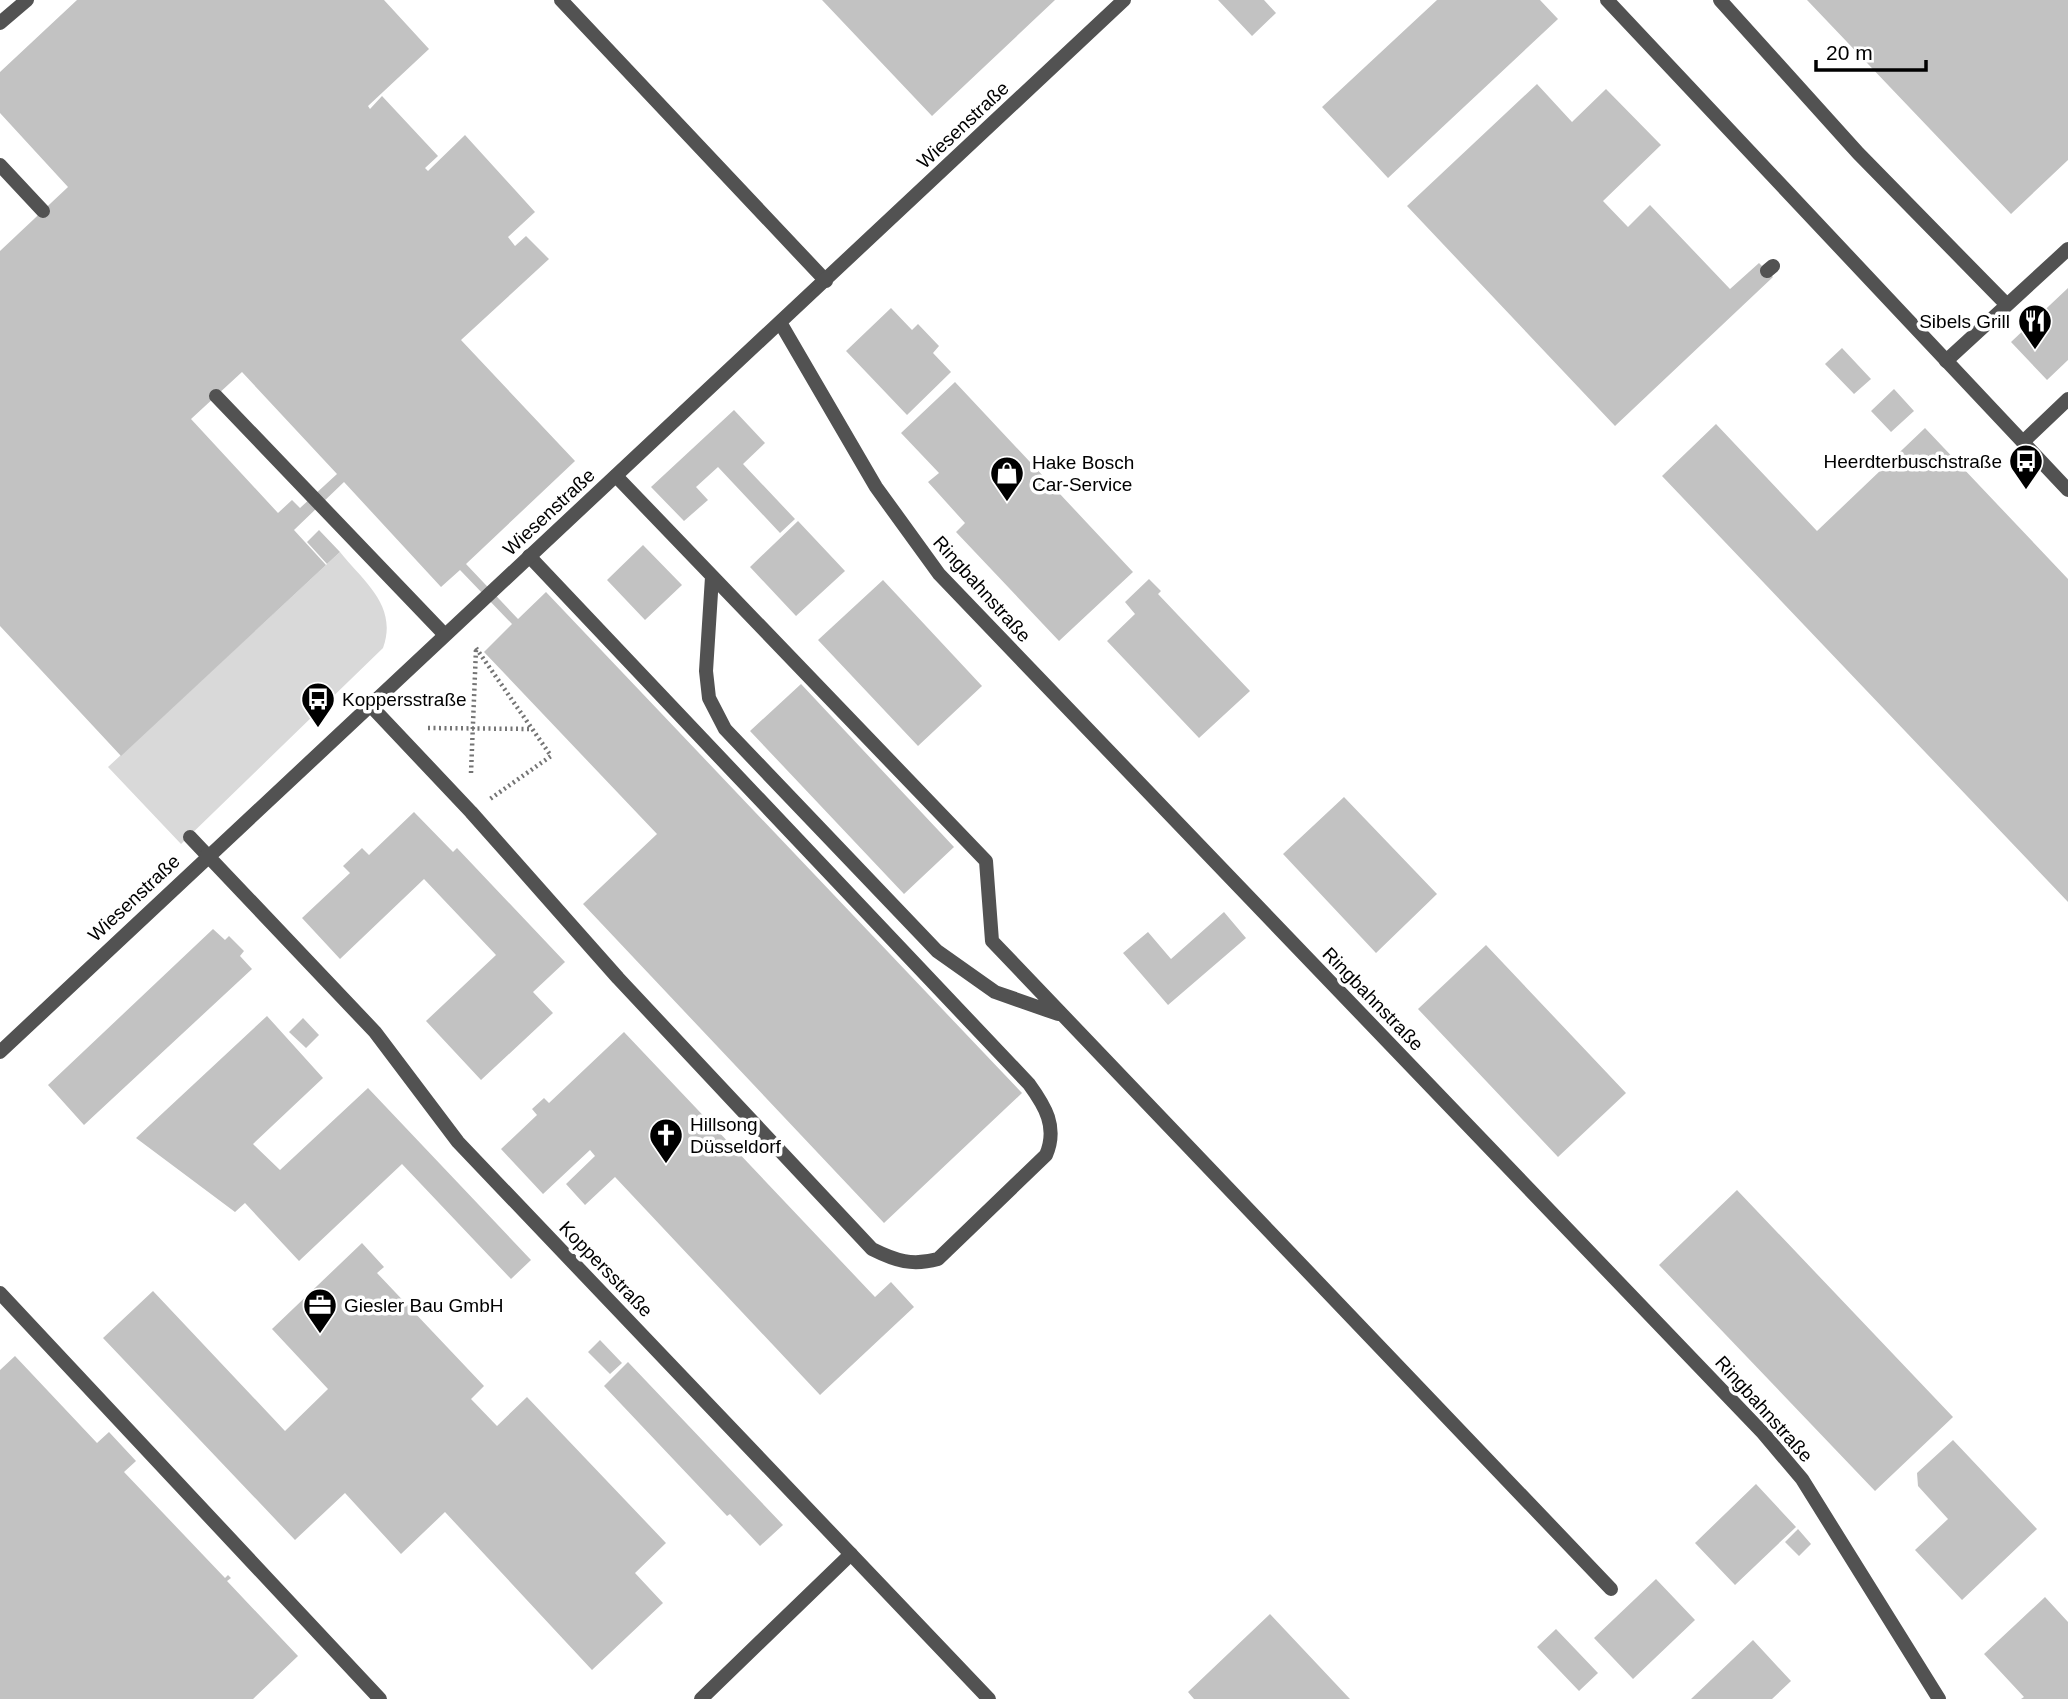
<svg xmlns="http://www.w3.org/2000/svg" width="2068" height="1699" viewBox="0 0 2068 1699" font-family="Arial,sans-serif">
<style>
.green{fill:#d9d9d9}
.building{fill:#c2c2c2;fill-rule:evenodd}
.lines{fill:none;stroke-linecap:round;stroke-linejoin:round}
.path{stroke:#747474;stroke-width:4.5;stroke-dasharray:2 3.5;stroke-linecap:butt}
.service{stroke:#525252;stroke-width:14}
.minor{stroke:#525252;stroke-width:14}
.labels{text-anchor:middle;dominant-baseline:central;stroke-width:7;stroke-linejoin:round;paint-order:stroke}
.street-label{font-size:19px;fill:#000;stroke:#fff}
.poi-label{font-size:19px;fill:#000;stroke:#fff;text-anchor:start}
</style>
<rect width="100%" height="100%" fill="#fff"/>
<path class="green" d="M340 552C365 583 398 606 383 648L181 844 108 767Z"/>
<path class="building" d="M77 0H384L429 49 368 106 370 109 382 96 438 156 425 168 428 171 465 135 535 212 508 237 515 246 526 236 549 259 461 340 575 461 466 564 518 619 546 592 1022 1093 884 1223 583 904 657 834 484 652 512 624 460 570 441 587 344 482 294 530 326 565 121 756 0 626V251L68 187 0 113V72ZM242 372 337 474 300 508 292 500 278 513 191 419Z
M822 0H1055L932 116Z
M1218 0H1264L1276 13 1252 36Z
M1437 0H1540L1558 19 1388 178 1322 107Z
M1807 0H2068V160L2011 214Z
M1537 84 1572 122 1606 89 1661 145 1603 201 1628 227 1650 205 1730 289 1759 263 1773 277 1615 426 1407 206Z
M2068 288V360L2047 380 2011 342Z
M891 308 912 330 918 324 939 346 933 353 951 372 907 415 846 351Z
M1842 348 1871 379 1854 394 1825 364Z
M955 382 1133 572 1059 641 956 532 965 523 928 482 939 473 901 433Z
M1894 389 1914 411 1891 432 1871 411Z
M734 410 765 443 743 464 795 519 780 533 718 467 696 487 708 500 684 521 651 487Z
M1716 424 1817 531 1925 428 2068 579V902L1662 476Z
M798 521 845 571 796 616 750 567Z
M319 530 340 552 327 564 307 542Z
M643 545 682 585 645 620 607 580Z
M1149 579 1161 591 1158 594 1250 691 1199 738 1107 641 1135 614 1125 602Z
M883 580 982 686 918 746 818 640Z
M801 684 954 847 904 894 750 731Z
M1344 797 1437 894 1376 953 1283 854Z
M414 812 453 852 457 848 565 962 533 992 553 1013 481 1080 426 1021 496 955 424 879 340 959 302 918 350 873 343 866 362 848 369 855Z
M1224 912 1246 938 1168 1005 1123 953 1148 932 1171 959Z
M213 929 225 940 229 936 244 951 240 956 252 969 84 1125 48 1085Z
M1486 945 1626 1093 1558 1157 1418 1009Z
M267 1016 323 1078 253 1144 280 1170 368 1088 531 1260 511 1279 402 1164 299 1261 245 1203 235 1212 136 1138Z
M303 1018 319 1035 306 1048 289 1032Z
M624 1032 875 1297 891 1282 914 1307 820 1395 615 1177 585 1205 566 1184 595 1156 590 1150 543 1194 501 1149 537 1115 532 1109 544 1098 549 1103Z
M1737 1190 1953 1417 1875 1491 1659 1265Z
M362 1243 384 1267 377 1273 484 1386 471 1399 497 1426 527 1397 666 1543 635 1573 663 1603 592 1670 445 1512 401 1554 345 1493 295 1540 103 1338 153 1291 285 1431 328 1389 272 1329Z
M600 1340 622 1363 610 1374 588 1352Z
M15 1356 97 1443 109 1432 136 1461 124 1472 225 1578 228 1575 231 1578 227 1581 298 1656 253 1699H0V1370Z
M628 1362 783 1525 760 1546 730 1514 727 1516 604 1386Z
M1953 1440 2037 1529 1962 1600 1915 1550 1948 1519 1918 1486 1917 1473Z
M1756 1484 1796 1527 1735 1585 1695 1543Z
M1798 1529 1811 1544 1799 1556 1785 1542Z
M1656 1579 1695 1620 1633 1679 1594 1638Z
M2045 1597 2068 1622V1699H2021L2024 1697 1984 1654Z
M1270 1614 1350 1699H1194L1188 1692Z
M1556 1629 1598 1673 1579 1691 1537 1647Z
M1753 1640 1791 1681 1772 1699H1691Z"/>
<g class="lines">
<path class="path" d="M476 648 551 756 490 799
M428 728 531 729
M471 773 476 649"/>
<path class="service" d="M561 0 826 281
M1720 0 1858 153 2007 305
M0 23 27 0
M0 165 43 211
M1767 271 1773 266
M1946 361 2068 249
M216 396 444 634
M2023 442 2068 399
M616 476 986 861 992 941 1611 1589
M712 577 706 671 709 698 725 729 937 951 995 992 1058 1014
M369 704 471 812 618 978 872 1249C896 1261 912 1266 938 1259L1046 1155C1058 1127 1045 1106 1029 1084L529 556
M190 837 207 855
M0 1293 380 1699
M701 1699 851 1554"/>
<path class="minor" d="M1607 0 2068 490
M781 324 876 487 939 574 1763 1433 1802 1479 1939 1699
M207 855 375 1032 458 1142 989 1699
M0 1052 1124 0"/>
</g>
<defs>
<g id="restaurant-pin" transform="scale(1.75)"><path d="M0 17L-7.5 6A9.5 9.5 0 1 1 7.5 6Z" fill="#000" stroke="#fff"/><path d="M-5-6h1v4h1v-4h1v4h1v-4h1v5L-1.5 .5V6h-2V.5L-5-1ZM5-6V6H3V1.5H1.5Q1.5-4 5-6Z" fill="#fff"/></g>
<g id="bus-pin" transform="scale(1.75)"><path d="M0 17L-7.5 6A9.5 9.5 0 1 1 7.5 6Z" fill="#000" stroke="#fff"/><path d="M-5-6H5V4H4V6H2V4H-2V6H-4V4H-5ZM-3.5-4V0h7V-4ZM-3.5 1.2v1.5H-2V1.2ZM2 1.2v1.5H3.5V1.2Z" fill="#fff"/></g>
<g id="shop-pin" transform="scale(1.75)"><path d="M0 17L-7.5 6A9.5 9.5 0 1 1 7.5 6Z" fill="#000" stroke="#fff"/><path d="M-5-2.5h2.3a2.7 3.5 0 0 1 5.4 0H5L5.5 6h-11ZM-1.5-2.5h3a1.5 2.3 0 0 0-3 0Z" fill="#fff"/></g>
<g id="church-pin" transform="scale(1.75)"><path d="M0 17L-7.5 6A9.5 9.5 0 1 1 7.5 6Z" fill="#000" stroke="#fff"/><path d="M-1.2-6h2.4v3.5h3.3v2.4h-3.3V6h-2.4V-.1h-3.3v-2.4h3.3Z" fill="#fff"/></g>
<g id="office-pin" transform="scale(1.75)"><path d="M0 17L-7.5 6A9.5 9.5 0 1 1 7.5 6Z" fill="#000" stroke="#fff"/><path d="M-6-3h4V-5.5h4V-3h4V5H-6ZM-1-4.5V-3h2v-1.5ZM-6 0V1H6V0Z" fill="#fff"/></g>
</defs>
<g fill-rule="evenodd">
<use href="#restaurant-pin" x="2035" y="321"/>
<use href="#bus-pin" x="2026" y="461"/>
<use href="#shop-pin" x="1007" y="473"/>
<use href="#bus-pin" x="318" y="699"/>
<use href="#church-pin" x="666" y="1135"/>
<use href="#office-pin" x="320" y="1305"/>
</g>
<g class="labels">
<g class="street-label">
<text transform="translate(963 125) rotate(-43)">Wiesenstraße</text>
<text transform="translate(549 512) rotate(-43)">Wiesenstraße</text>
<text transform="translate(982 589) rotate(48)">Ringbahnstraße</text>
<text transform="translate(134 898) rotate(-43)">Wiesenstraße</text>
<text transform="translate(1373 999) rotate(46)">Ringbahnstraße</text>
<text transform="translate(606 1269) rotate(46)">Koppersstraße</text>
<text transform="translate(1764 1409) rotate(48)">Ringbahnstraße</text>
</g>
<g class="poi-label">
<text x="2010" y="321" text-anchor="end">Sibels Grill</text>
<text x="2002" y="461" text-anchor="end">Heerdterbuschstraße</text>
<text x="1032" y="462">Hake Bosch<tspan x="1032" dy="22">Car-Service</tspan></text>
<text x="342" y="699">Koppersstraße</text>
<text x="690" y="1124">Hillsong<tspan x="690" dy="22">Düsseldorf</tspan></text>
<text x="344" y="1305">Giesler Bau GmbH</text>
</g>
</g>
<path d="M1816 60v10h110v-10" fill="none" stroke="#000000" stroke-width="3.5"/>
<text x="1826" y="60" font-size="21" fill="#000000" stroke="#ffffff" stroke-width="5" paint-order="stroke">20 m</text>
</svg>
